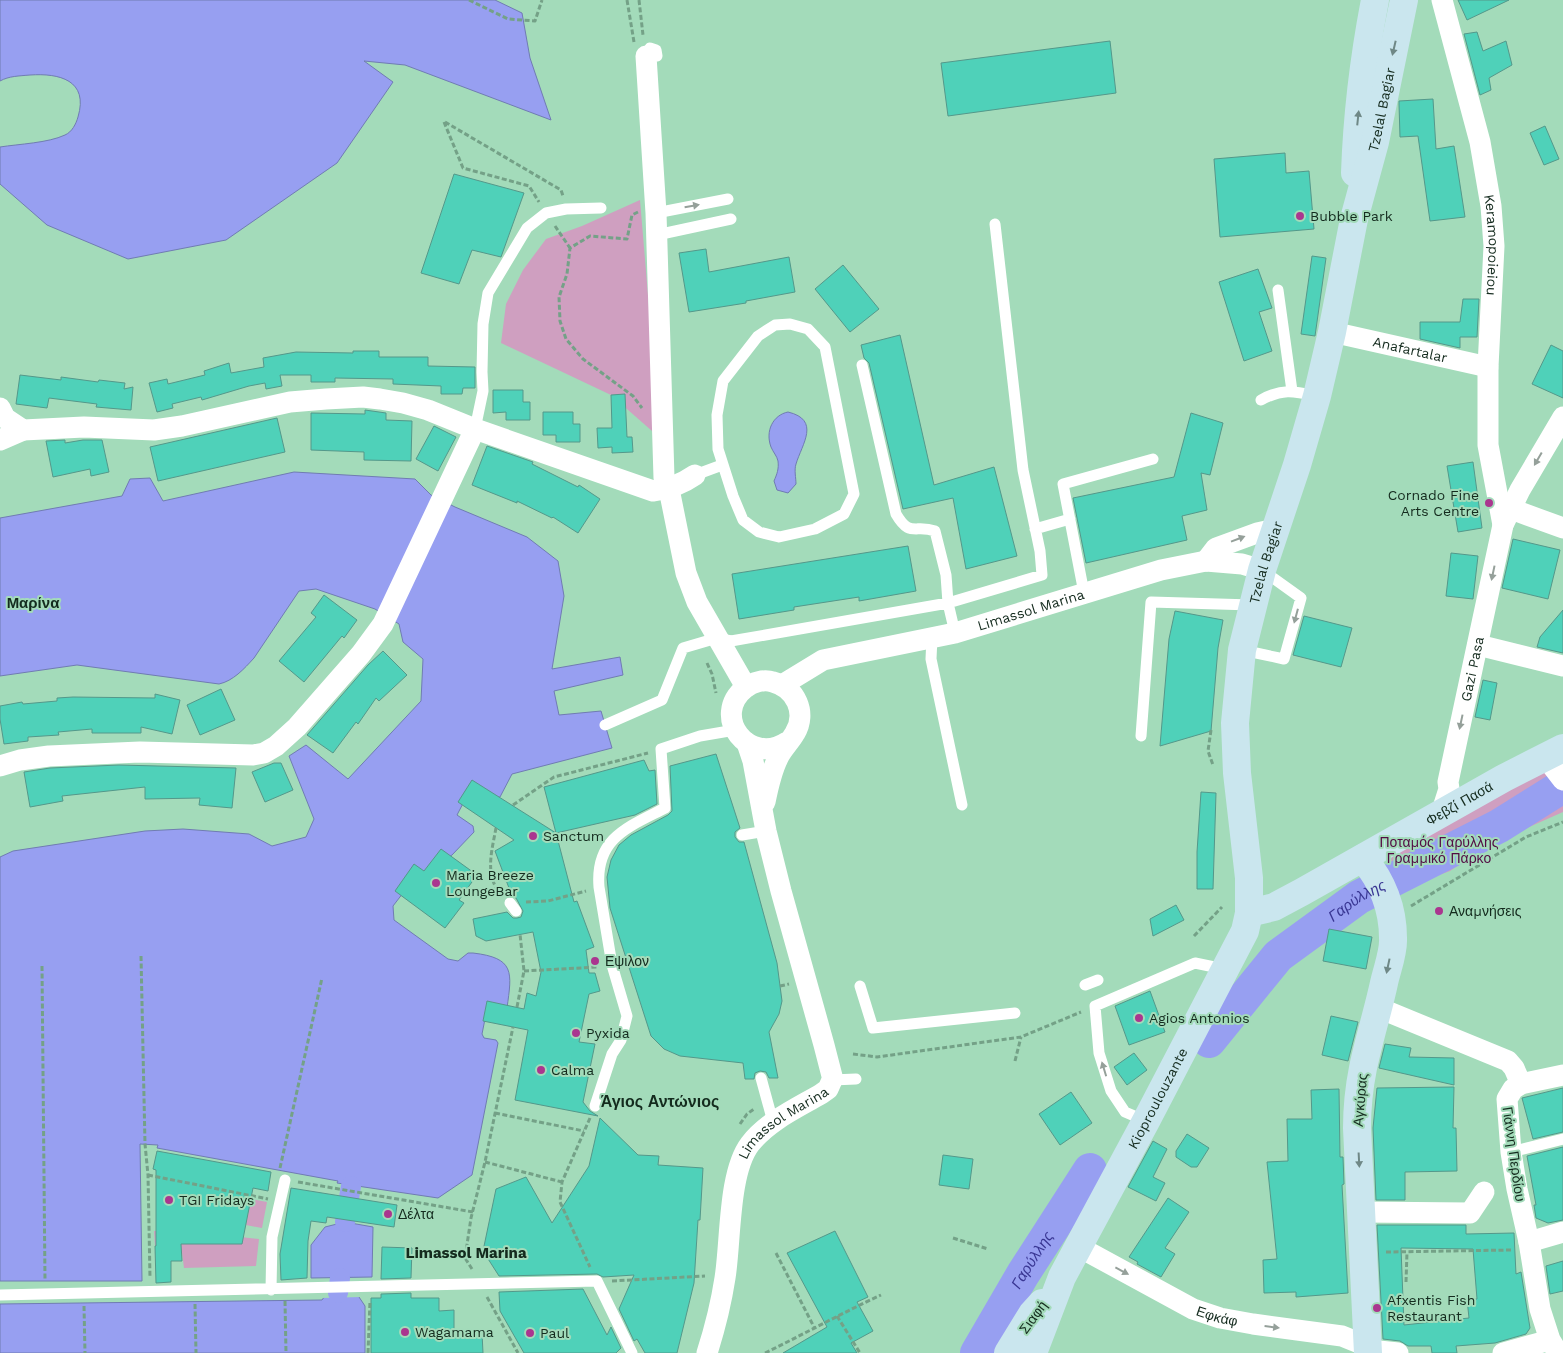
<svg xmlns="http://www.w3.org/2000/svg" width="1563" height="1353" viewBox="0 0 1563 1353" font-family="'Work Sans',sans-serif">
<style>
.green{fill:#cf9fc0}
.water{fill:#979ff1;stroke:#707cb2}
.pier{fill:#a3dbba}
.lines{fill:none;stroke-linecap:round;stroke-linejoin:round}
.canal{stroke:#979ff1;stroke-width:20}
.river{stroke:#979ff1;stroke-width:34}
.building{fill:#4fd1b9;stroke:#54988a;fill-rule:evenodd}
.path{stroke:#74a187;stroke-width:3;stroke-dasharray:5 2.5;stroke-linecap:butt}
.lane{stroke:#fff;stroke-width:11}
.street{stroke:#fff;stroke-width:21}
.secondary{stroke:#cae6ee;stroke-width:28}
.oneway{fill:#6f8886}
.oneway2{fill:#95a09a}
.poi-dot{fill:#aa368f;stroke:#a3dbba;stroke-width:2}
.labels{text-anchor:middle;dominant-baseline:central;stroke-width:4;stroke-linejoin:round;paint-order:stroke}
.street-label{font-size:14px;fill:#142b1e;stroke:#a3dbba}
.poi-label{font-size:14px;fill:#142b1e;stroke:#a3dbba;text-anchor:start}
.park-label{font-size:14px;fill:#520b43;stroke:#a3dbba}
.neighbourhood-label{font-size:15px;font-weight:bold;fill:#142b1e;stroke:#a3dbba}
.water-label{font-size:15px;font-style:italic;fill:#393693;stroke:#a3dbba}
.quarter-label{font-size:16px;font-weight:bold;fill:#142b1e;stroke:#a3dbba}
</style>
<rect width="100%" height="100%" fill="#a3dbba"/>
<path class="green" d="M640 200 660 438 611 395 501 343 506 304 523 270 546 239 582 226Z
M1563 755V812L1488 845 1450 871 1397 890 1391 859 1395 848Z
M251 1199 267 1202 262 1228 246 1225Z
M154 1231H188L259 1239 256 1266 184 1268 181 1245 155 1246Z"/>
<path class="water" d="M0 0H495L522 13 530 58 551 120 405 65 364 61 393 82 337 163 226 240 128 259 47 225 0 184V147C19 144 48 143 65 135 72 132 76 124 78 117 89 80 59 73 30 75 19 76 9 76 0 81Z
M788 412C821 420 802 444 796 464 794 470 796 478 796 484L788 493 777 490 774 481C777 474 779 469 778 461 777 456 773 452 771 447 765 431 773 415 788 412Z
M294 472 415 479 431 495 455 507 527 537 558 561 564 596 552 669 620 657 623 675 554 691 559 715 601 711 612 748 512 774 500 797 492 798 470 790 457 815 473 826 474 832 452 855 413 880 393 906 394 920 448 959 458 961 468 953H473C515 958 512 972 507 1008L486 1014 482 1034 484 1038 496 1040 498 1043 472 1175 438 1198 337 1183 338 1181 157 1148 158 1145 140 1144 142 1281H0V857L13 851 145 831 183 829 249 834 272 846 306 837 314 819 289 756 306 745 348 779 421 701 423 659 403 642 399 624 375 609 316 589 299 591 254 658C244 669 233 681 219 684L77 665 0 676V518L122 496 130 479 150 478 163 501Z
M345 1222 373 1227 372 1277 311 1278V1245L325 1227Z
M327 1293 357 1294 365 1306V1353H0V1304L322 1300Z"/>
<path class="pier" d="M325 1291 359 1292 362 1297 321 1298Z"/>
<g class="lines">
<path class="canal" d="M345 1222 351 1186
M338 1293 340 1278"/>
<g class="river">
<path id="s1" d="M1209 1041 1278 956 1359 897 1499 826 1563 786"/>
<path id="s2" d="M977 1353 1023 1274 1090 1170"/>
</g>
</g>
<path class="building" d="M1458 0H1509L1467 20Z
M1477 32 1483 51 1506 41 1512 65 1489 78 1491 90 1480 95 1464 34Z
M1110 41 1116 93 948 116 941 63Z
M1433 99 1436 149 1454 146 1465 217 1430 221 1418 136 1400 137 1399 104V101Z
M1545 126 1559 159 1544 165 1530 133Z
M1285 153 1286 173 1309 171 1314 229 1220 237 1214 159Z
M454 174 524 193 501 257 472 250 459 284 421 273Z
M706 249 709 272 789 257 795 292 746 301V303L689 312 679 253Z
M1312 256 1326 258 1315 336 1301 334Z
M843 265 879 309 850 332 815 289Z
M1258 269 1272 308 1259 312 1272 351 1244 361 1219 282Z
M1463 299H1479L1477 337H1460V348L1420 339V322H1460Z
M900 335 934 485 994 467 1017 556 966 569 953 498 903 509 869 363 864 358 861 345Z
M1551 345 1563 351V398L1532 384Z
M353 351H379V357H428V366L475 367V388H463L462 394H441V386L393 384V379L335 378V382H311V375H280L282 386 266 389 265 383 249 386 202 400 201 397 172 404 173 408 157 412 149 383 167 379 168 384 205 375 204 371 229 363 231 373 264 367 263 358 296 352 353 353Z
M20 375 61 380V377L98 382 99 380 125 383 124 389 133 387 131 410 96 407 97 404 49 398 47 408 16 404Z
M493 390H523V402H530V420H506V412L493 413Z
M625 394 627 437H632L633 452 612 453V447L598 448 597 428H612L611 395Z
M365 410 386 413V420L412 421 411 461 364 460V452L311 450V413L365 414Z
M543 412H573V424H580V442H556V435H543Z
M1191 413 1223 423 1210 475 1201 473 1207 510 1182 516 1187 540 1086 563 1073 498 1174 477Z
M277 418 285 452 158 481 150 447Z
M434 426 456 437 438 471 416 459Z
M65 440V443L83 440H102L109 472 91 476 90 469 53 477 46 441Z
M487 446 533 462 532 464 578 487 579 485 600 499 578 533 553 517 552 518 517 501V503L472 485Z
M1473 462 1482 528 1458 532 1447 466Z
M1513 539 1560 550 1548 599 1502 588Z
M908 546 916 591 859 601V597L794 607V610L739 619 732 574Z
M1451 553 1478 556 1473 599 1446 596Z
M324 595 357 620 344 638 342 636 304 682 279 661 316 617 311 613Z
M1563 610V653L1537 647 1540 637Z
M1175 611 1223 620 1218 648 1211 731 1160 746 1169 639Z
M1304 616 1352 628 1341 667 1293 655Z
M383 651 407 675 379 701 376 698 358 724 356 722 333 753 307 735 368 665Z
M1483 680 1497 683 1490 720 1475 717Z
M221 689 235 720 200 735 187 705Z
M155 694 180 700 172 734 141 727V733H92V729L58 732 59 735 28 737V741L4 744 0 719V706L22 702 23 704 57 701V698L73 697 155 698Z
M716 754 740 828 735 832V837L739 842H744L777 963 782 1001 779 1014 769 1032 778 1078H769L766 1072 760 1071 755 1073 754 1079H745L743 1063 680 1056 664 1049 651 1036 610 908 607 877 611 860 619 845 631 835 668 815 672 811 670 766Z
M644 760 649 771 655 770 657 804 635 815 556 833 544 787Z
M274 763H281L293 790 265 802 252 772Z
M119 765 236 768 232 808 199 805 200 798 145 799V787L62 796 63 801 30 807 24 772 50 768Z
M472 780 556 833 574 902 577 901 594 947 586 950 589 973H595L600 991 589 994 579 1042 595 1044 583 1102 590 1111 598 1116 515 1100 528 1030 483 1021 487 1001 524 1009 527 993 536 996 541 972 533 932 486 941 476 936 473 919 507 912 513 918H517L521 917 523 911 516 898 512 896 495 851 514 840 458 802Z
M1201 792 1216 793 1213 889H1197V852Z
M441 849 477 875 459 900 464 903 445 928 395 891 414 864 424 871Z
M1176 905 1184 920 1153 936 1150 919Z
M1329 929 1372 937 1366 969 1323 961Z
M1150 991 1165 1032 1129 1045 1115 1006Z
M1331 1016 1358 1022 1348 1061 1322 1055Z
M1385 1044 1411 1048 1409 1057 1454 1058V1085L1379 1068Z
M1134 1053 1147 1070 1127 1085 1114 1067Z
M1454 1087 1453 1128H1456L1457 1171 1405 1172V1200H1376L1373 1128 1377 1088Z
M1563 1088V1132L1533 1139 1522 1098Z
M1339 1089 1340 1157H1343L1344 1184 1342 1185 1348 1293 1296 1297V1292L1264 1293 1263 1260 1277 1259 1267 1162 1288 1161 1287 1119H1312L1311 1090Z
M1071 1092 1092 1123 1060 1145 1039 1114Z
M600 1118 638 1155 659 1156 658 1165 703 1168 700 1220H698L694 1283 677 1353H645L637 1339 634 1341 619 1309 634 1275 603 1277 597 1274 499 1276 483 1251 496 1189 526 1177 552 1223 589 1166Z
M1187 1134 1209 1148 1197 1167H1191L1176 1157V1151Z
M1153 1141 1167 1149 1153 1177 1165 1183 1156 1201 1128 1187Z
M1563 1147V1220L1548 1223 1536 1218 1534 1205H1536L1527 1156Z
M157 1151 271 1172 268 1191 253 1188 242 1244H181L182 1261H171V1282L156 1283 155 1246H156V1170L153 1169Z
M943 1155 973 1159 969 1189 939 1185Z
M291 1188 397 1205 394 1227 327 1217 326 1223 311 1221 308 1241 307 1278 281 1280 280 1254Z
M1168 1198 1189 1212 1165 1248 1175 1254 1161 1277 1137 1264 1138 1262 1129 1257Z
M1377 1225H1466V1234L1514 1233 1516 1274 1521 1272 1530 1328 1526 1334 1495 1343 1456 1346 1457 1353H1432L1431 1346H1408L1400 1341 1383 1339ZM1401 1248 1473 1249 1477 1299H1467L1469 1318 1404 1325Z
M835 1231 868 1297 857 1302 873 1331 851 1343 857 1353H783L827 1327 787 1253Z
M382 1247 412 1248 411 1278 381 1279Z
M1563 1261V1291L1550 1294 1546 1266Z
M583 1289 607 1335 611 1327 621 1348 616 1353H524L500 1311 499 1292Z
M411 1293V1298H439V1311L454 1310V1333H482L483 1353H371V1298H381V1294Z"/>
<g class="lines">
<path class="path" d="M469 0 508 19 535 21 542 0
M627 0 634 42
M639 0 643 35
M444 122 463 168 529 186 539 202
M445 122 561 190 563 196
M638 212 632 215 627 239 590 236 570 248 567 274 559 297 560 321 566 339 583 359 633 396 642 408
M555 226 570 248
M707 663 712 674 716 693
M1211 730 1208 751 1213 765
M513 805 554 777 648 753
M496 828C492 850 484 876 501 894
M526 902 548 901 586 891
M1411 906 1526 837 1563 822
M1194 936 1222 907
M141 956 145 1144 148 1175 150 1278
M42 966 45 1281
M524 971 598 967
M780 986 789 984
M517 1007 524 971 520 934
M853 1054 877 1057 1021 1037 1081 1012
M1015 1061 1021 1037
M495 1113 584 1131
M590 1118 562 1182 560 1202 590 1267
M740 1124 747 1114 754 1109
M485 1162 562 1182
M280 1168 322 978
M148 1175 268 1199
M298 1182 473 1212
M953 1238 988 1249
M1386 1252 1512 1250
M776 1253 815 1329
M472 1269 465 1258 471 1218 485 1162 513 1027
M612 1281 705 1276
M1406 1282 1407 1252
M487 1297 518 1353
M285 1301 286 1353
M195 1304 196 1353
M84 1306 85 1353
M837 1316 860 1353
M368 1353 370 1301
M765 1353C804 1334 842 1313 881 1295"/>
<path class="lane" d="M646 56 650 48 656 50 657 56
M656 213 728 199
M666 233 731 219
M1278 290 1292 391
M790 324 808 329 825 347 854 494 844 514 815 529 779 537 759 532 743 520 733 496 718 449 717 415 723 381 758 336 775 325Z
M862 365 896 514C910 538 915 524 935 531L946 575 948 603 955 633
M1261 400C1283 388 1294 391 1317 396
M475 429 483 391 482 372 483 324 488 293 527 228 546 213 566 209 601 208
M695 475 722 465
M1035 529 1070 519
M1084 593 1063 484 1153 459
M932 637 931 659 962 805
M1242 650 1284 659 1301 598 1262 570
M605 725 662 700 683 648 717 638 731 641 948 603 1042 575 1040 551 1023 470 995 224
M1141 736 1151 602 1252 605
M742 835 766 831
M510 903 516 911
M1085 985 1098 980
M860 986 873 1028 1015 1013
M761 1078 773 1122
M832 1080 856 1079
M595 1106 612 1054 621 1040 627 1016 612 965 599 887C595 838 628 827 665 808L661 749 700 736 735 730
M1146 1121 1125 1112 1111 1091 1099 1053 1095 1006 1195 963 1224 969
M1511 1152 1563 1139
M271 1290 272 1237 285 1180
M0 1295 597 1281 632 1353"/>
<g class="street">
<path id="s3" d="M1442 0 1480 142 1491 206 1494 246 1488 367V445L1503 525"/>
<path d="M646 56 656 213 664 478 669 489 686 573 697 602 746 687"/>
<path id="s4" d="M1332 332 1488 367"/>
<path d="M0 408 5 418 23 430 84 427 154 430 182 426 290 402 326 399 363 397 380 399 403 403 428 410 475 429 653 491C670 489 682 484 695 475"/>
<path d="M0 440 23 430"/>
<path d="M1511 509 1563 528"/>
<path d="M1206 561 1216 548 1257 533 1276 529"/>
<path d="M1478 645 1563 666"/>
<path id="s5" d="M782 685 823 660 955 633 1161 570 1206 561 1242 564 1262 570"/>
<path d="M1546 758 1563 780"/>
<path d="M0 766 20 760 49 756 140 752 253 755 264 753 276 746 297 727 361 654 383 624 475 429"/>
<path d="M765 802C768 787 771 772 778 758 782 749 790 742 795 733 807 713 796 688 773 682 764 679 753 682 745 688 710 716 749 767 787 742"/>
<path id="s6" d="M1441 814 1449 789 1448 782 1503 525 1520 490 1563 417"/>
<path d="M1379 1008 1508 1061 1514 1068 1521 1084"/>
<path d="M1361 1212 1470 1213 1484 1192"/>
<path d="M1529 1242 1563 1232"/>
<path id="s7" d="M1079 1247 1193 1309 1220 1318 1253 1324 1342 1336 1379 1351 1398 1353"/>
<path id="s8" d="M707 1353C715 1328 721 1304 725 1278 731 1241 728 1173 750 1144 768 1121 797 1108 821 1094L828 1089 832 1080V1076L824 1045 781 891 766 831 753 761 747 743"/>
<path d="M1503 1353 1550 1340"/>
<path d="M1558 1353 1550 1340 1540 1309 1529 1242 1517 1189 1511 1152 1507 1099 1513 1089 1521 1084 1563 1075"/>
</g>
<g class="secondary">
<path d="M1355 173C1357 115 1364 57 1375 0"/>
<path d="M1363 858C1382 881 1393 909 1393 938 1394 952 1387 969 1384 983 1378 1011 1369 1039 1363 1068 1359 1088 1357 1108 1357 1128L1368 1353"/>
<path id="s9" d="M1249 913 1274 907 1302 892 1504 778 1563 748"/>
<path d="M1008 1353 1032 1314 1042 1303"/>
<path id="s10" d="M1033 1353 1062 1277 1146 1121 1245 931 1249 913V878L1237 773 1235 723 1242 650 1262 570 1297 465 1317 396 1332 332 1354 219 1375 142 1404 0"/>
</g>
</g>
<defs><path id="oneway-solid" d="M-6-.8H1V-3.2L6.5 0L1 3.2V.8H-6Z" transform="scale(1.25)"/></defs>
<g class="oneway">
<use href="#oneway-solid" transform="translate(1394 48) rotate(103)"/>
<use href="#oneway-solid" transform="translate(1358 118) rotate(-84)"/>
<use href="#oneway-solid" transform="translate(1388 966) rotate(102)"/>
<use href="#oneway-solid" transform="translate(1359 1160) rotate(87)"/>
</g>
<g class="oneway2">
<use href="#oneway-solid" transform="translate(692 206) rotate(-10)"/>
<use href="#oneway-solid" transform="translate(1538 459) rotate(120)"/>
<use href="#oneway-solid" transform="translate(1238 539) rotate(-21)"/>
<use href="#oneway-solid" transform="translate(1493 573) rotate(102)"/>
<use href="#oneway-solid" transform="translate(1296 616) rotate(105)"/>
<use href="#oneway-solid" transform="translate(1461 722) rotate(102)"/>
<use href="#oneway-solid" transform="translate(1104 1069) rotate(-107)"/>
<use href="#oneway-solid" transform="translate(1122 1271) rotate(28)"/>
<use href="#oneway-solid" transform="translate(1272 1327) rotate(7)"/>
</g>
<g class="poi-dot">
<circle cx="1300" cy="216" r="5"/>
<circle cx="1489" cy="503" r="5"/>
<circle cx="533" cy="836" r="5"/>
<circle cx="436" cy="883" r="5"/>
<circle cx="1439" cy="911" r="5"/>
<circle cx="595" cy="961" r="5"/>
<circle cx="1139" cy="1018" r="5"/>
<circle cx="576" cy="1033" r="5"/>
<circle cx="541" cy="1070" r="5"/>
<circle cx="169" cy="1200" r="5"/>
<circle cx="388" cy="1214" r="5"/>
<circle cx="1377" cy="1308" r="5"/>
<circle cx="405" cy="1332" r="5"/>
<circle cx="530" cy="1333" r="5"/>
</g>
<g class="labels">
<g class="street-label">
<text stroke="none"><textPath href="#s10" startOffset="1314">Tzelal Bagiar</textPath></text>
<text stroke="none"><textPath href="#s3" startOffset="251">Keramopoieiou</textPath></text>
<text stroke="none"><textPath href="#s4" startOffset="80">Anafartalar</textPath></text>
<text stroke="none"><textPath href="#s10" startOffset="846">Tzelal Bagiar</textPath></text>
<text stroke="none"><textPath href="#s5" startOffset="262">Limassol Marina</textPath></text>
<text stroke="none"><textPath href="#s6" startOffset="149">Gazi Pasa</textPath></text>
<text stroke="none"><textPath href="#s9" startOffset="238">Φεβζί Πασά</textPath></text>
<text stroke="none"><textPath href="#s10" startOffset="284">Kioproulouzante</textPath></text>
<text transform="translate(1360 1100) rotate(-85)">Αγκύρας</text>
<text stroke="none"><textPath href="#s8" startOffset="254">Limassol Marina</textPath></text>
<text transform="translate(1514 1154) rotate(82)">Γιάννη Περδίου</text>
<text stroke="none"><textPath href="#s7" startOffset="155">Εφκάφ</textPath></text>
<text transform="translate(1033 1317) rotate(-54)">Σιαφή</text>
</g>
<g class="poi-label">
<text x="1310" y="216">Bubble Park</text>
<text x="1479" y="495" text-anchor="end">Cornado Fine<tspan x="1479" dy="16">Arts Centre</tspan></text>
<text x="543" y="836">Sanctum</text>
<text x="446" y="875">Maria Breeze<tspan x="446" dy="16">LoungeBar</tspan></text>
<text x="1449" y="911">Αναμνήσεις</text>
<text x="605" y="961">Εψιλον</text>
<text x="1149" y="1018">Agios Antonios</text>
<text x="586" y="1033">Pyxida</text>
<text x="551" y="1070">Calma</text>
<text x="179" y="1200">TGI Fridays</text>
<text x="398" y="1214">Δέλτα</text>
<text x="1387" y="1300">Afxentis Fish<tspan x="1387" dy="16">Restaurant</tspan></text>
<text x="415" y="1332">Wagamama</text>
<text x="540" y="1333">Paul</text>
</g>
<g class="park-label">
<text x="1439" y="842">Ποταμός Γαρύλλης<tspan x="1439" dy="16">Γραμμικό Πάρκο</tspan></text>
</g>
<g class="neighbourhood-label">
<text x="33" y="603">Μαρίνα</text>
<text x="466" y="1253">Limassol Marina</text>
</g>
<g class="water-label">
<text stroke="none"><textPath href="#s1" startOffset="206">Γαρύλλης</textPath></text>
<text stroke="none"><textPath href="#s2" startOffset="108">Γαρύλλης</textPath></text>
</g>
<g class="quarter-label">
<text x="660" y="1101">Άγιος Αντώνιος</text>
</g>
</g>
</svg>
